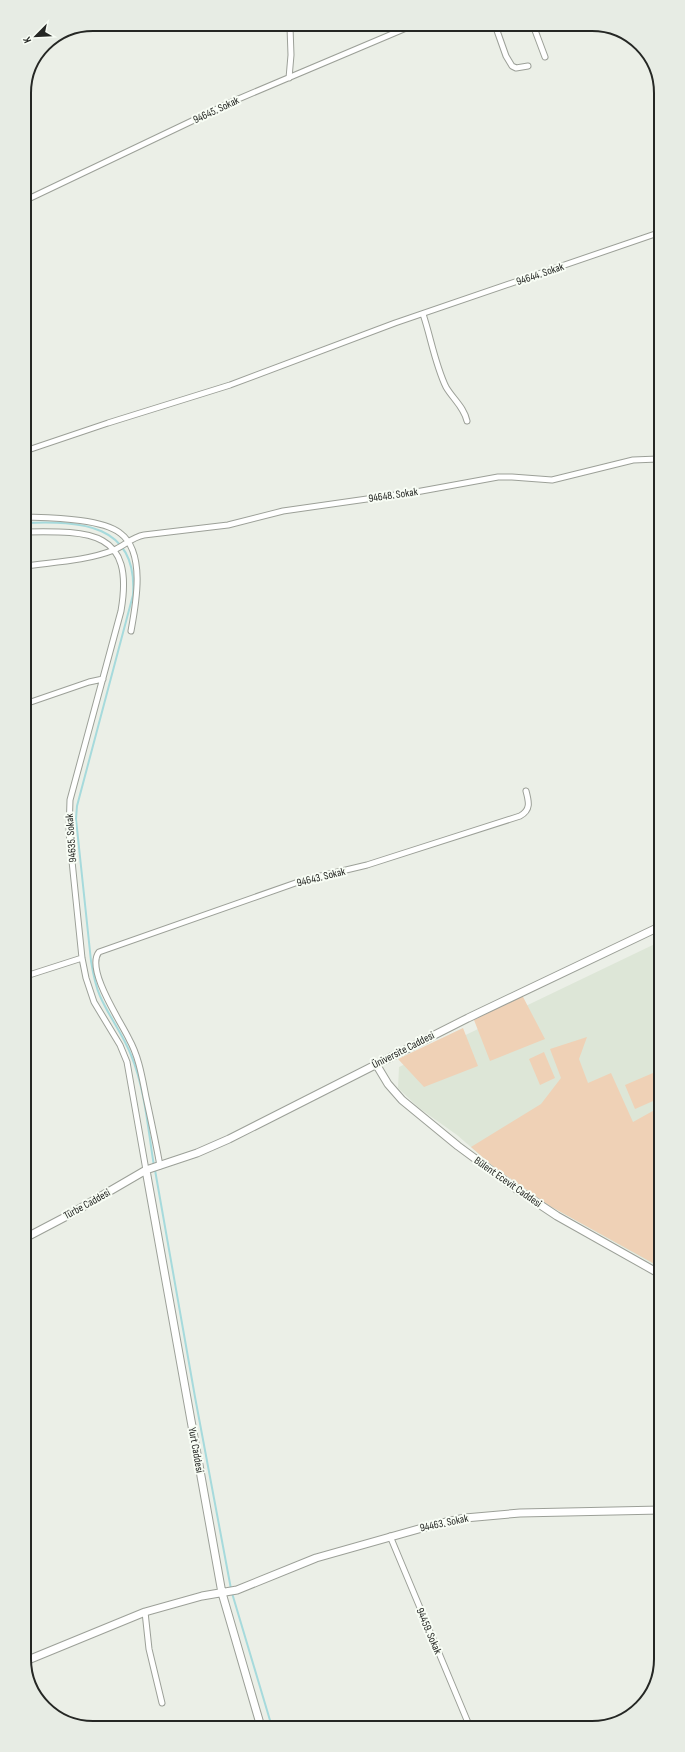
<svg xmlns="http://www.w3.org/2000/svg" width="685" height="1752" viewBox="0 0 685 1752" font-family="'Sofia Sans Condensed',sans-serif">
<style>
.built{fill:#dde6d7}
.green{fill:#efd1b6}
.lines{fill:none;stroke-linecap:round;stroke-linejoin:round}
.stream{stroke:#a6dadc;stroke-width:2}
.street-casing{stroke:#9ca098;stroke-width:7}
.secondary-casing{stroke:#9ca098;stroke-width:9}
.street{stroke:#fff;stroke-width:5}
.secondary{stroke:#fff;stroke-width:7}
.labels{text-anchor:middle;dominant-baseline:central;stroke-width:4;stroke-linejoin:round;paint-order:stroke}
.street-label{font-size:11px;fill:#252724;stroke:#f8fdf5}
.rim{fill:none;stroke:#252724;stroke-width:2}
</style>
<rect width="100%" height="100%" fill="#ebefe7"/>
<path class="built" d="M659 942 660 1268 550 1206 494 1167 457 1135 419 1108 398 1088 399 1067Z"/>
<path class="green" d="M522 995 545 1039 490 1061 474 1020Z
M463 1028 478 1066 424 1087 398 1059Z
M587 1037 579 1059 588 1083 611 1073 633 1122 660 1107V1267L550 1206 494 1167 471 1147 541 1104 561 1078 550 1049Z
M544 1052 555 1078 540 1085 529 1059Z
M660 1070V1098L635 1109 625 1085Z"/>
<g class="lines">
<path class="stream" d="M25 523C80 521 138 523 133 595L77 806 76 819 91 961C93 973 95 985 100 996 109 1017 123 1034 131 1055 145 1088 148 1130 154 1166
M155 1170 195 1397 231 1589
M232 1593 272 1727"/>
<g class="street-casing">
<path id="street" d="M495 25 506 56 512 66 516 68 528 66
M533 25 545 57
M289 78 291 55 290 27
M24 201 236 100 411 26
M423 314C431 338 435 364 446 387 453 399 464 407 467 421
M25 451 108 423 230 385 395 323 658 233
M25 517C49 518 101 518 120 533 146 552 136 604 131 631
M25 532C90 531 135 530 121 611L70 800 69 832 82 958 86 978 94 1002 120 1045 127 1062 146 1170
M25 566C54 562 86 561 114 550 124 546 132 537 144 535L228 525 283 511 416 492 498 477H512L552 480 633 460 658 459
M25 704 89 682 103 679
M26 976 82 958
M160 1166C156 1143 151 1120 146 1097 142 1077 139 1057 129 1039 121 1022 85 969 99 952L304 880 367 865 520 816C531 810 529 802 526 791
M390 1536 469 1725
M145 1612 149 1649 162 1703"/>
</g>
<g class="secondary-casing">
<path id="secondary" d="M376 1064 388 1084 402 1100 458 1146 515 1188 557 1216 660 1274
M146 1170 222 1593 261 1727
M27 1237 67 1216 146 1170 197 1153 229 1139 468 1018 659 927
M28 1660 145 1612 202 1596 237 1590 316 1558 433 1525 465 1518 520 1513 661 1510"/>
</g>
<use href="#street" class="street"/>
<use href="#secondary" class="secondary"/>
</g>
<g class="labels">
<g class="street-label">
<text transform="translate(216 110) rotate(-25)">94645. Sokak</text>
<text transform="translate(540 274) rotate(-19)">94644. Sokak</text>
<text transform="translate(393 495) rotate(-8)">94648. Sokak</text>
<text transform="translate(71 838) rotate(-94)">94635. Sokak</text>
<text transform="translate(321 877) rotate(-14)">94643. Sokak</text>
<text transform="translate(403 1050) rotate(-27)">Üniversite Caddesi</text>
<text transform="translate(508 1182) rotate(35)">Bülent Ecevit Caddesi</text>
<text transform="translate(87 1204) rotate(-29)">Türbe Caddesi</text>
<text transform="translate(196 1450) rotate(80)">Yurt Caddesi</text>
<text transform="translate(444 1523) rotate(-12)">94463. Sokak</text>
<text transform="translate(429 1631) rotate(67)">94459. Sokak</text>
</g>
</g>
<path d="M0 0H685V1752H0ZM93 31H592A62 62 0 0 1 654 93V1659A62 62 0 0 1 592 1721H93A62 62 0 0 1 31 1659V93A62 62 0 0 1 93 31Z" fill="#e7ece4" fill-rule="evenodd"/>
<path class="rim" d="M93 31H592A62 62 0 0 1 654 93V1659A62 62 0 0 1 592 1721H93A62 62 0 0 1 31 1659V93A62 62 0 0 1 93 31Z"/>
<g transform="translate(36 36) rotate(246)" stroke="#f8fdf5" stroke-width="3" paint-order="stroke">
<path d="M0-3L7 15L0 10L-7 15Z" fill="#252724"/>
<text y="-6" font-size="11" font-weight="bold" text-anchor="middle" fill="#252724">K</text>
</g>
</svg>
